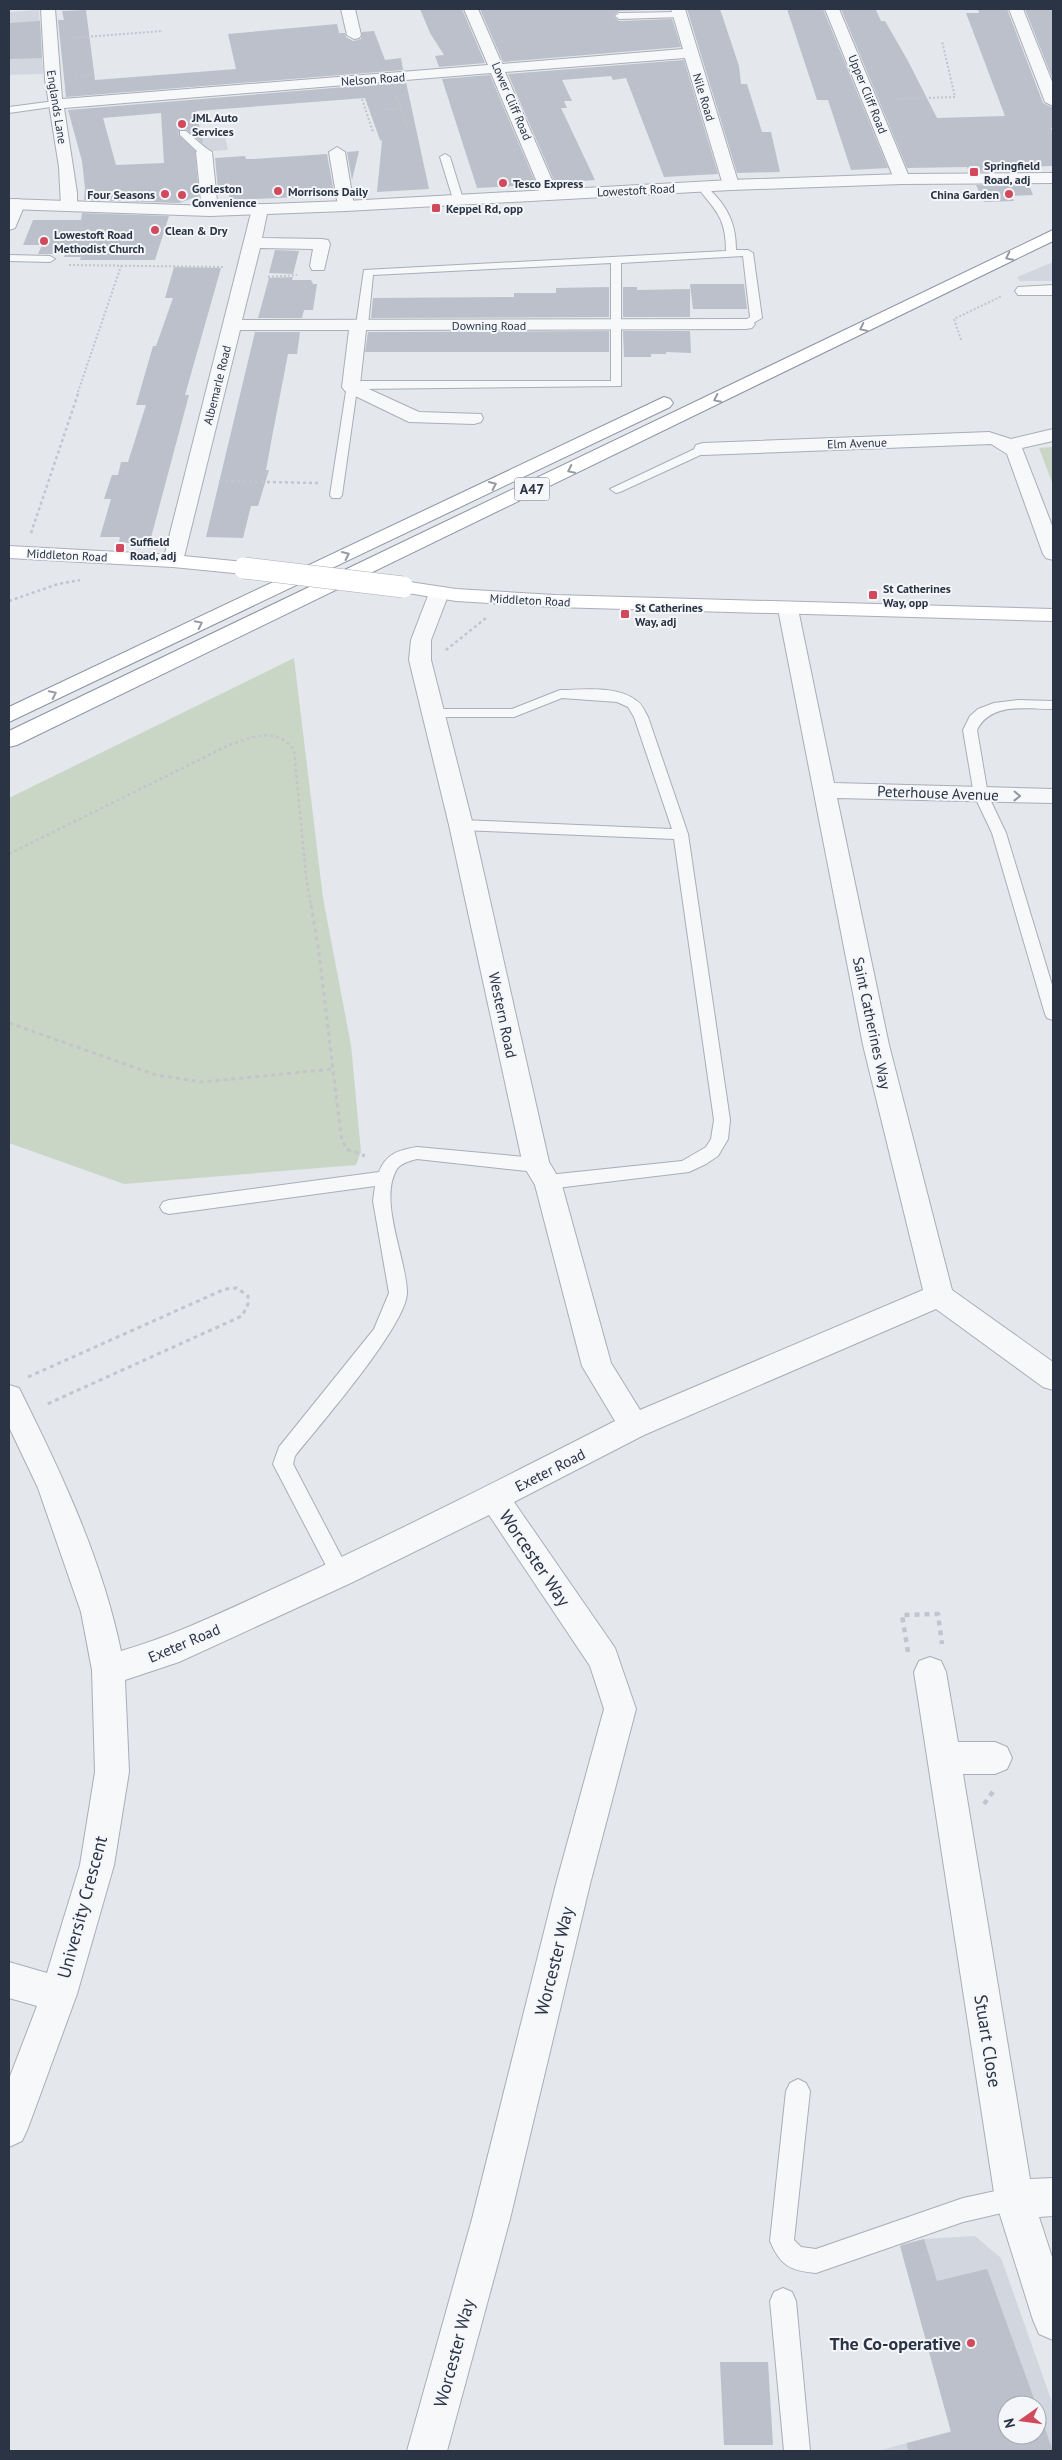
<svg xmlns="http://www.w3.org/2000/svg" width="1062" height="2460" viewBox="0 0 1062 2460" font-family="'PT Sans',sans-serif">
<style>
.built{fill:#d2d6de;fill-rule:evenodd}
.green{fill:#c9d6c5}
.building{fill:#bbc0ca;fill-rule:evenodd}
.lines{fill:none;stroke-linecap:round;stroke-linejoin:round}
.service-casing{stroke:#a9aeb7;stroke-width:2}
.minor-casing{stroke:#a9aeb7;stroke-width:2}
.tertiary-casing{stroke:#a9aeb7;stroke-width:2}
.secondary-casing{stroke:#a9aeb7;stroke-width:2}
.trunk-casing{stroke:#8b94a3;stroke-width:2}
.path-far3{stroke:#c2c5cb;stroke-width:2;stroke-dasharray:2 2;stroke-linecap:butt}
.path-far2{stroke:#c2c5cb;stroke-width:2.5;stroke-dasharray:3 3;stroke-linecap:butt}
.path-far1{stroke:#c2c5cb;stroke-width:3;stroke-dasharray:4 4;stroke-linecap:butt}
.path{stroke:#c2c5cb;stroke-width:4.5;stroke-dasharray:5 5;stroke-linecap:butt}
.service{fill:#f7f8fa;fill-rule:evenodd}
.minor{fill:#f7f8fa;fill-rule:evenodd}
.tertiary{fill:#f7f8fa;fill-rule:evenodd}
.secondary{fill:#fff;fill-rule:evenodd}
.trunk{fill:#fff;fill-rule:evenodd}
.secondary-bridge-casing{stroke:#a9aeb7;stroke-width:22;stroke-linecap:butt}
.secondary-bridge{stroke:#fff;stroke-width:21}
.oneway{stroke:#959aa2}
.oneway2{stroke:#9196a0}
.poi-dot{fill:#d1495b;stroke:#f4f6f9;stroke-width:2}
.labels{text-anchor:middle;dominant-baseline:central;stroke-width:4;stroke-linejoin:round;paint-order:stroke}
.far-street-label{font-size:12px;fill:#2b3445;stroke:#f4f6f9}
.far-poi-label{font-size:12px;font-weight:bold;fill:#2b3445;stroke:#f4f6f9;text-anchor:start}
.shield{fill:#f4f6f9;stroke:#676e7b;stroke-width:1}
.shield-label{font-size:14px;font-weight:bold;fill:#2b3445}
.street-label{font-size:15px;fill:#2b3445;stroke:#f4f6f9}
.near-street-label{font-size:18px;fill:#2b3445;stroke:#f4f6f9}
.near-poi-label{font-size:18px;font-weight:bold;fill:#2b3445;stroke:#f4f6f9;text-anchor:end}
</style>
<rect width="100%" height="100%" fill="#e4e7ec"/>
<path class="built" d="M39 10 43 74 9 75V12Z
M197 115 201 138 225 136 228 150 172 154 164 118Z
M1053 262V281H1020L1017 277Z
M975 2236 1001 2258 1053 2405V2451H878L951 2431 900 2244 924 2239ZM1007 2405H1037V2435H1007Z"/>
<path class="green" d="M1053 447V485L1039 448Z
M294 658 323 898 351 1045 361 1152 356 1165 124 1184 9 1143V798Z"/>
<path class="building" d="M420 9H462L485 63 439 67 435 56 444 55 430 33Z
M480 9H669L619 11 613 16 619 21 672 19 681 47 503 62Z
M687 9H720L739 66 741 84H747L762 132H771L780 172 737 173Z
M787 9H823L888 168 851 170 828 100H817Z
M841 9 876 10 881 21H885L908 61 937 118 1005 116 966 13H979L978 9H1007L1043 103 1053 108V128H1051L1053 134V166L1020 167 1022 171 969 172 967 167 907 168Z
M1025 9H1053V80Z
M86 10 95 80 236 69 228 34 337 24 339 33H345L346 37 353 41 361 39 362 32 374 31 385 60 401 58 403 70 66 97 58 20H64L62 11Z
M40 21 42 58 9 59V23Z
M684 60 718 174 664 177 626 78 613 80 611 76 562 80 572 101H564L567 108H561L595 180 555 183 508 74Z
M490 75 536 184 531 185 477 188 442 79Z
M406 82 429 189 377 192 382 141 380 140 365 98 196 111 203 143 186 129 179 130 178 135 195 151 199 196 179 203 84 200 85 188 82 161 68 110ZM161 113 164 163 116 165 103 118Z
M359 151 352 180 347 152Z
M327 154 334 193 327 196 229 200 230 184 218 189 215 158 245 156 246 159H254Z
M976 185H1029L1033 195 1011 196 1014 201 984 202Z
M82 213 169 216 155 260H80L81 257H64L65 254H38L42 245H23L33 220H81Z
M275 250 299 251 293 274 269 273Z
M174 267 221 268 185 395H189L149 545 119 542 120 537H100L111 499H104L112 475H118L121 462H128L146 405H136L153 346H156L173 298H165Z
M293 277 292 280H311L313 284H317L313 310H304L302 318H258L269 278Z
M690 284H744L747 309H693Z
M609 287V317L371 318 373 298 514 297V293H556V288Z
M623 287H637V290L690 289V317H623Z
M609 331V352H365L368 332Z
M623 331H690L691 353 666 352V354H651V357H624Z
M255 332H300L297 354H288L272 437 266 470H269L258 506H251L243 538 206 537Z
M924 2239 937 2281 987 2269 1053 2451H908L907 2443 951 2432 900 2246ZM1007 2405H1037V2435H1007Z
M720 2362H768L773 2445H724Z"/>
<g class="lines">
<g class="service-casing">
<path id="service" d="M679 12 683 15 682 17 619 19 615 16 619 13Z
M55 101 60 104 58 106 9 113V107Z
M180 131H186L208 150V154H200L180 135Z
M445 154 450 157 463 199 462 201H454L453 199 440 157Z
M702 184C707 185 710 190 714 194 730 211 736 227 736 250H748L753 253 762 318 746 327 740 324 750 317 743 256 621 263V386L357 389 342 495 340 498H332L330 495 347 385 362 381H611V263L373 275 368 325 362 328 356 325 364 270 726 251C726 218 716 211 697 187Z
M9 255 50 256 55 259 50 262 9 261Z
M703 445 707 446 709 449 707 452 620 492 616 493 610 489Z
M560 690C583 690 618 685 637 701 642 704 645 712 648 717L688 834 730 1120 728 1139 718 1156 706 1164 689 1172 548 1189 542 1187 539 1182 542 1177 548 1175 682 1161 706 1147 711 1139 714 1120 674 839 461 830 454 825 461 820 672 829 634 717 628 707 617 702 562 698 514 717H434L427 713 434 709H512Z
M1018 700 1053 701V709C1026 709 991 702 977 730L988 795 1006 833 1053 988V1020L1047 1018 1045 1014 992 833 974 795 963 730 970 716 978 709 994 703Z
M417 1147 536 1158 542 1160 545 1165 542 1170 536 1172 417 1159C410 1161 401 1163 397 1169 378 1200 406 1257 407 1292 408 1324 318 1427 295 1456L293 1464 350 1573 347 1579 340 1582 333 1579 273 1464 279 1447 374 1329 389 1293 373 1201 375 1186 169 1214 163 1212 160 1207 163 1202 169 1200 379 1172C386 1154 398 1150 417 1147Z
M1053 1369V1386L1046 1383 1044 1378 1046 1372Z
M798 2079 806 2083 810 2091 794 2240 801 2247 816 2249 963 2198 1014 2187 1023 2190 1026 2199 1023 2208 963 2222 816 2273C790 2271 780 2265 770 2241L786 2091 790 2083Z
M783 2288 792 2292 796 2301 810 2451H784L770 2301 774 2292Z"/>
</g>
<g class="minor-casing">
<path id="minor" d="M41 9H55L62 99 488 65 464 9H478L502 64 683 49 671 9H685L739 185 731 190 723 185 685 58 505 72 555 187 552 198 546 200 538 195 539 187 491 73 64 108 77 193V206L75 209H63L61 206 59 167 45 79Z
M341 9H355L361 35 359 38 354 39 347 35Z
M825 9H839L910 179 908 182H896L894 179Z
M1009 9H1023L1053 84V106L1045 102Z
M204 147 212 152 218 211 216 214H204L202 211 196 152Z
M337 147 345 152 354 206 352 209H340L338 206 329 152Z
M17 199 23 201 25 204 15 228 9 230V204L11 201Z
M260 204 266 206 268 209 262 238 322 239 328 240 330 244 324 270H312L310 266 313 249 260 248 242 320 746 319 752 320 755 324 752 328 746 329 366 330 360 385 419 412 481 414 483 418 481 422 474 424 409 422 345 391 342 387 349 330H240L183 561 180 565 173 567 166 565 163 561 252 209 254 206Z
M1053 285V295H1018L1015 291 1018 287Z
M1053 429V441L1022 448 1053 528V560L1046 558 1043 554 1007 454 991 444 703 455 696 453 694 449 696 445 703 443 989 432 1011 439Z
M439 587 446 589 449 593 431 640V660L473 825 549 1162 561 1182 611 1363 640 1410 923 1290 863 1045 778 609 781 605 788 603 795 605 798 609 834 783 1053 789V803L837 798 889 1045 952 1290 1053 1362V1390L1043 1387 936 1309 644 1435 514 1502 615 1648 636 1709 590 1884 510 2219 447 2451H407L472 2219 556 1884 604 1709 590 1666 489 1515 351 1583 179 1662 125 1680 129 1772 114 1865 77 1994 28 2128 22 2141 9 2147V2079L37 2006 9 1998V1962L47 1973 80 1865 95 1772 92 1670 81 1612 38 1488 9 1427V1385L19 1388C61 1472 102 1559 121 1651 179 1634 233 1607 288 1582 399 1531 507 1476 615 1421L582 1366 535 1185 523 1165 449 825 409 660 411 640 429 593 432 589Z
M930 1657 941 1661 946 1672 958 1742H995L1007 1747 1012 1758 1007 1769 995 1774H963L1030 2179 1053 2178V2216L1039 2217 1053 2260V2340L1039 2334 1033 2320 995 2199 914 1672 919 1661Z"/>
</g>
<g class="tertiary-casing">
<path id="tertiary" d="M1053 173V183L902 184 731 190 346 211 210 216 9 209V199L210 206 346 201 731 180 902 174Z"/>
</g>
<g class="secondary-casing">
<path id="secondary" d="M9 546 173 555 244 562 251 564 254 568 251 572 244 574 173 567 9 558Z
M403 581 456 589 555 595 1053 609V621L555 607 456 601 396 591 393 587 396 583Z"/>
</g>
<g class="trunk-casing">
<path id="trunk" d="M1053 230V241L17 745 9 747V731Z
M664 397 670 399 673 403 670 407 9 722V707Z"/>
</g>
<path class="path-far3" d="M71 38 163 31
M76 77 90 75
M396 96 408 128
M362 99 373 132
M893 99 955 97 942 41
M387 109 401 108
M63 225 60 234 63 237
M75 244 81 227
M69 265 223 267
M268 277 297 275
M961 340 954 319 1002 296
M78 392 121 266"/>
<path class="path-far2" d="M219 481 318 483
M31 533 79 391
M9 601 58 584 80 580
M446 650 486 618
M9 854 227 746C250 737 277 726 294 750L306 876 311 906"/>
<path class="path-far1" d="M311 905 319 953 341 1136 346 1149 365 1156
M9 1023 156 1075 202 1082 333 1069
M28 1377 225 1289 237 1288 248 1296V1304L242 1316 45 1405"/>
<path class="path" d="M908 1652 902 1615 938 1614 942 1644
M984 1804 995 1789"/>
<use href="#service" class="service"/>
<use href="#minor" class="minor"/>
<use href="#tertiary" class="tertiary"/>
<use href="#secondary" class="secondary"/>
<use href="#trunk" class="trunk"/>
<g class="secondary-bridge-casing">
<path id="secondary-bridge" d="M244 568 403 587"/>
</g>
<use href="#secondary-bridge" class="secondary-bridge"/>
</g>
<defs><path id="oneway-chevron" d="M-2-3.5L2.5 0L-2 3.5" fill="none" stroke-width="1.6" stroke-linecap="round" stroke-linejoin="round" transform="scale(1.25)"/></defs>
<g class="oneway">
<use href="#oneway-chevron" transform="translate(1009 257) rotate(154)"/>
<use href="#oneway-chevron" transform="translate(863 328) rotate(154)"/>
<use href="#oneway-chevron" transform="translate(717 399) rotate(154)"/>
<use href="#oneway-chevron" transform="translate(571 470) rotate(154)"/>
<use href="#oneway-chevron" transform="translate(493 485) rotate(-25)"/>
<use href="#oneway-chevron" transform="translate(346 555) rotate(-25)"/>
<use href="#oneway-chevron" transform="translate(199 624) rotate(-26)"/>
<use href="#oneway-chevron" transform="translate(53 694) rotate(-26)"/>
</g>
<use class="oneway2" href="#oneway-chevron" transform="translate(1017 796) rotate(1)"/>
<g class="poi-dot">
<circle cx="182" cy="124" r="5"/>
<rect x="969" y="167" width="10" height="10" rx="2.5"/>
<circle cx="503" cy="183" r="5"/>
<circle cx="278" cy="191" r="5"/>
<circle cx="165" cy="194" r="5"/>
<circle cx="1009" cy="194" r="5"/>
<circle cx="182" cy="195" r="5"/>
<rect x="431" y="203" width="10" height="10" rx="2.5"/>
<circle cx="155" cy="230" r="5"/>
<circle cx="44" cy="241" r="5"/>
<rect x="115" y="543" width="10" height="10" rx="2.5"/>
<rect x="868" y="590" width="10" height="10" rx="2.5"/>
<rect x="620" y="609" width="10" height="10" rx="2.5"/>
<circle cx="971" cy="2343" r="5"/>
</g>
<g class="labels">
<g class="far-street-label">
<text transform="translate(373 79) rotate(-4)">Nelson Road</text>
<text transform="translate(868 94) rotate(68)">Upper Cliff Road</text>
<text transform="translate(704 97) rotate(73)">Nile Road</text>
<text transform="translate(512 101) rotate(67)">Lower Cliff Road</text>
<text transform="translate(57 107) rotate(81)">Englands Lane</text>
<text transform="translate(636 190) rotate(-3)">Lowestoft Road</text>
<text x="489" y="325">Downing Road</text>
<text transform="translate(217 385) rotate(-76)">Albemarle Road</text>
<text transform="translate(857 443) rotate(-2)">Elm Avenue</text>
<text transform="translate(67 555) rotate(3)">Middleton Road</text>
<text transform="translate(530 600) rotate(3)">Middleton Road</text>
</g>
<g class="far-poi-label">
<text x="192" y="117">JML Auto<tspan x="192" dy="14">Services</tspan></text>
<text x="984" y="165">Springfield<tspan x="984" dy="14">Road, adj</tspan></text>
<text x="513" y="183">Tesco Express</text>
<text x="192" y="188">Gorleston<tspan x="192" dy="14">Convenience</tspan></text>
<text x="288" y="191">Morrisons Daily</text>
<text x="155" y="194" text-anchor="end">Four Seasons</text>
<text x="999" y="194" text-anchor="end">China Garden</text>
<text x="446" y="208">Keppel Rd, opp</text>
<text x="165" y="230">Clean &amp; Dry</text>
<text x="54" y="234">Lowestoft Road<tspan x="54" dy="14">Methodist Church</tspan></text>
<text x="130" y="541">Suffield<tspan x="130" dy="14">Road, adj</tspan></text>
<text x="883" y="588">St Catherines<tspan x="883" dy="14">Way, opp</tspan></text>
<text x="635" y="607">St Catherines<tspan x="635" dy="14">Way, adj</tspan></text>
</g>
<rect class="shield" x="514.5" y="477.5" width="35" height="23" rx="4"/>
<g class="shield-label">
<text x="532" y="489">A47</text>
</g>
<g class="street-label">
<text transform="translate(938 793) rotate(2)">Peterhouse Avenue</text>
<text transform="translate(503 1015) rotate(78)">Western Road</text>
<text transform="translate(872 1023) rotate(78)">Saint Catherines Way</text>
<text transform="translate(550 1470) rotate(-27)">Exeter Road</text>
<text transform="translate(184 1643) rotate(-23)">Exeter Road</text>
</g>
<g class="near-street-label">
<text transform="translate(535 1558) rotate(56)">Worcester Way</text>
<text transform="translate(82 1907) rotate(-75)">University Crescent</text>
<text transform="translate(554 1961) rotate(-76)">Worcester Way</text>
<text transform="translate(988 2041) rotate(81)">Stuart Close</text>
<text transform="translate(454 2353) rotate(-75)">Worcester Way</text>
</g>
<g class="near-poi-label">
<text x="961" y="2343">The Co-operative</text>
</g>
</g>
<rect width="1062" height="2460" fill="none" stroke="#2b3445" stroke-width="20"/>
<g transform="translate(1022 2420) rotate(256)"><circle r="24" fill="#f4f6f9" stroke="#a4a8b1"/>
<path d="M0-4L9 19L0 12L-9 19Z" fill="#d1495b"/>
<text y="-8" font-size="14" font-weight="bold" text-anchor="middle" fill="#2b3445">N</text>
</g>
</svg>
